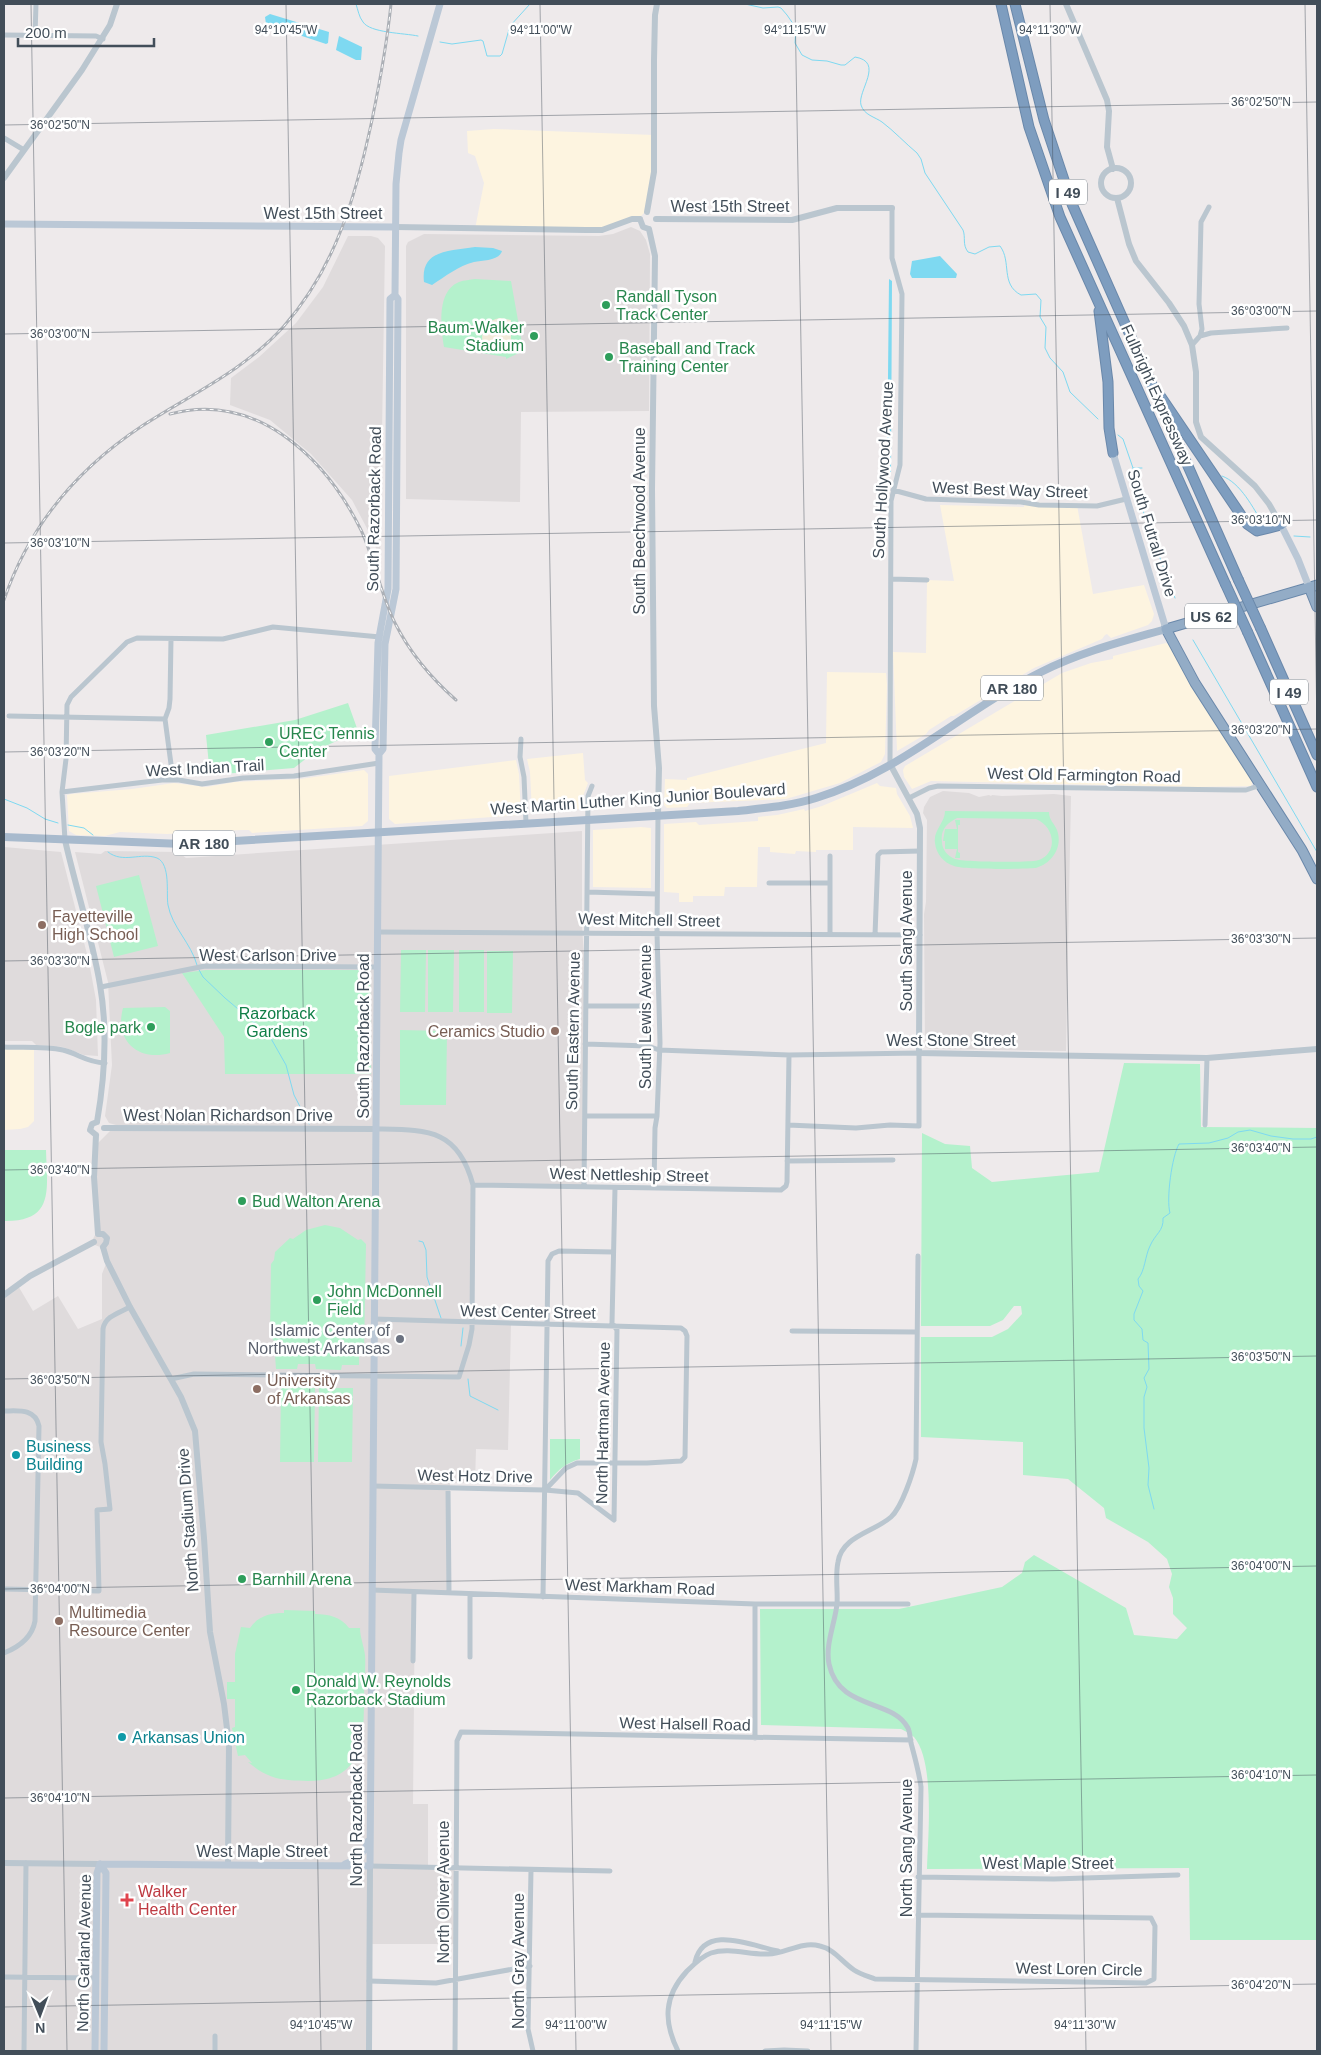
<svg xmlns="http://www.w3.org/2000/svg" width="1321" height="2055" viewBox="0 0 1321 2055" font-family="Helvetica,sans-serif">
<style>
.commercial{fill:#fdf4e0}
.education{fill:#dfdbdc}
.green{fill:#b4f1cc;fill-rule:evenodd}
.sand{fill:#f2ead9}
.water{fill:#7ed9f1}
.lines{fill:none;stroke-linecap:round;stroke-linejoin:round}
.stream{stroke:#7ed9f1;stroke-width:1}
.trunk-casing{stroke:#6a88aa;stroke-width:11}
.motorway-casing{stroke:#6a88aa;stroke-width:11}
.minor{stroke:#bac6cf;stroke-width:5}
.tertiary{stroke:#bac6cf;stroke-width:6}
.secondary{stroke:#bbc8d6;stroke-width:7}
.primary{stroke:#a8bacd;stroke-width:8}
.trunk{stroke:#93acc6;stroke-width:9}
.motorway{stroke:#7e9dbf;stroke-width:9}
.rail-casing{stroke:#acb0b6;stroke-width:3}
.rail{stroke:#fff;stroke-width:1;stroke-dasharray:4;stroke-linecap:butt}
.motorway-bridge-casing{stroke:#6a88aa;stroke-width:11;stroke-linecap:butt}
.motorway-bridge{stroke:#7e9dbf;stroke-width:9}
.ticks{fill:none;stroke:#424e59;stroke-width:1;stroke-opacity:0.45}
.leisure-dot{fill:#2e9e5b;stroke:#fff;stroke-width:2}
.education-dot{fill:#8d6e63;stroke:#fff;stroke-width:2}
.worship-dot{fill:#6b7280;stroke:#fff;stroke-width:2}
.culture-dot{fill:#0f9aa8;stroke:#fff;stroke-width:2}
.health-dot{fill:#e0444e;stroke:#fff;stroke-width:2}
.labels{text-anchor:middle;dominant-baseline:central;stroke-width:5;stroke-linejoin:round;paint-order:stroke}
.shield{fill:#fff;stroke:#7b838b;stroke-width:1}
.shield-label{font-size:15px;font-weight:bold;fill:#424e59}
.street-label{font-size:16px;fill:#424e59;stroke:#fff}
.leisure-label{font-size:16px;fill:#27864d;stroke:#fff;text-anchor:start}
.education-label{font-size:16px;fill:#785e54;stroke:#fff;text-anchor:start}
.park-label{font-size:16px;fill:#107e47;stroke:#fff}
.worship-label{font-size:16px;fill:#5b616d;stroke:#fff;text-anchor:end}
.culture-label{font-size:16px;fill:#0d838f;stroke:#fff;text-anchor:start}
.health-label{font-size:16px;fill:#be3a42;stroke:#fff;text-anchor:start}
.ticks-label{font-size:12px;text-anchor:middle;fill:#424e59;stroke:#fff;stroke-width:5;stroke-linejoin:round;paint-order:stroke}
</style>
<rect width="100%" height="100%" fill="#eeeaeb"/>
<path class="commercial" d="M494 129 654 135V172L644 213 641 216 602 230 475 229 484 183 475 156 468 153 467 131Z
M1025 502 1077 505 1093 594 1144 585 1154 614 1152 621 1148 625 1111 638 1107 634 1105 635 1102 639 1034 668 954 716H951L929 730 926 734 897 751 893 652 926 653 927 580 954 581 940 505 1024 507Z
M1166 643 1170 645 1253 780 1251 786 1196 787 931 781 912 789 904 777 903 770 905 766 1062 673 1091 663 1113 659V656Z
M827 672 886 673 887 685 885 754 881 762 840 783 786 799 690 803 687 807 667 808 664 805 665 779 687 780V778L826 743Z
M583 753 585 780 588 783 583 796 582 809 532 812 530 772 527 759Z
M516 760 519 774 521 815 395 824 389 819V776Z
M364 770 368 774V821L362 826 252 833 249 830H241L167 834 120 832 105 836 76 835 69 831 67 795 71 794 132 789 174 783 206 787 235 782 300 779Z
M877 783 880 786 896 788 897 794 910 816 913 828 853 827V850H816V852L796 851 795 854 770 852V847H758L757 887H725L724 896H693V902H679V893L664 892V824L696 822 699 825 758 821V817L777 815 804 809 805 811 822 806Z
M641 827 651 828V888L593 887V830Z
M4 1047 34 1048V1121L28 1127 20 1129 4 1130Z"/>
<path class="education" d="M631 227 640 231 646 240 650 254 649 411 521 412 520 502 406 499V246L408 242 424 234 599 236 613 234Z
M348 236H371L378 238 385 246 380 558 371 536 352 500 311 454 270 420 230 405 231 378 259 357 296 323 323 287Z
M943 791 969 793 979 797 989 795 991 796 992 795 1002 796 1054 794 1071 796 1066 1051 930 1049 925 1047 924 914 926 902 927 820 923 813 924 807 930 797Z
M582 831V927L586 983 584 1187 473 1185 472 1323H511L508 1450 476 1449 475 1483H450L449 1593 415 1592 413 1804H428V1868H455V1944H369V2051H4V1295L17 1284 33 1311 58 1296 78 1329 102 1319V1274L107 1261 100 1247 95 1245 93 1239 95 1235V1146L116 1125 109 1123 105 1116 112 1065 108 982 75 852 101 854 105 851 178 852 186 858Z
M4 847 61 852 89 962 96 1000 98 1056 84 1055 63 1047 36 1045 32 1041H4Z"/>
<path class="green" d="M475 279 511 281 522 343 519 353 506 359V357L444 347C441 329 436 291 459 282 464 280 470 280 475 279Z
M348 703 358 731 317 750 294 768 210 775 206 735 295 720Z
M945 811 1049 812C1049 820 1054 823 1057 830 1063 846 1053 863 1036 868 1021 869 966 870 954 866 944 863 936 854 935 843 933 830 945 823 945 811ZM957 818 1036 819C1054 826 1059 852 1039 860 1031 863 962 862 955 859 948 856 942 850 942 842 940 830 947 823 957 818Z
M955 820H960V825H958V852L960 853V858H955L957 849H945V841H943L945 829H957Z
M139 875 158 946 114 957 96 886Z
M401 950H426L425 1012H400Z
M428 950H454L453 1012H428Z
M459 950H484V1012H459Z
M487 951H513L512 1013H487Z
M206 970H370L371 1074H225L224 1037 182 973Z
M165 1007 170 1011V1053C138 1062 114 1040 123 1008Z
M400 1030 447 1031 446 1105H400Z
M1124 1063 1200 1064 1201 1127 1317 1128V1940H1190L1189 1868 927 1869C928 1837 935 1761 914 1737 911 1734 905 1731 901 1729L761 1725 760 1609H899L1002 1587 1022 1573 1025 1562 1034 1555 1126 1608 1134 1635 1177 1639 1187 1628 1173 1614V1598L1169 1587 1172 1574 1167 1559 1148 1542 1106 1518 1104 1508 1068 1479 1023 1475V1442L921 1437V1337H992L1008 1329 1022 1314 1021 1306H1014L1003 1320 990 1326H921L922 1133 945 1144 970 1146 972 1168 992 1182 1099 1172Z
M4 1150H46C47 1189 55 1222 4 1221Z
M325 1225 340 1228 358 1240 361 1239 366 1244 364 1352H359V1365H342L341 1370 316 1369 315 1364H298L297 1369H276L274 1341 270 1336 271 1264 274 1260 275 1252 290 1238 293 1239 306 1230Z
M281 1387 315 1388 314 1462H280Z
M319 1388H353L352 1462H318Z
M550 1439H580V1459C566 1463 559 1469 550 1480Z
M284 1610 315 1611V1614C329 1614 341 1617 349 1628H360C360 1637 364 1646 365 1655 366 1668 364 1683 364 1697 364 1740 363 1781 308 1781 281 1780 269 1780 248 1762L252 1763 245 1755 238 1756 232 1728 235 1727V1699H227V1682H235V1654L241 1627 250 1628C258 1616 270 1613 284 1613Z"/>
<path class="sand" d="M500 318 511 320V343L513 347 510 350 507 348H484C479 333 484 321 500 318Z"/>
<path class="water" d="M270 14 329 32 328 43 326 44 266 24 265 17Z
M339 36 362 47 361 60H356L336 50Z
M475 247 493 248 502 251C499 261 483 260 474 262 458 266 446 276 432 285L424 282C420 249 451 251 475 247Z
M940 256 957 274 956 278H912L910 274 912 261Z
M889 279 892 281 891 472H887Z"/>
<g class="lines">
<path class="stream" d="M356 4C358 10 359 17 363 22 370 33 404 33 418 36
M745 4 763 8 778 7 781 8 787 15 796 28 795 43 802 55 812 60 827 61 841 65H845L855 57C885 62 857 91 861 105 864 115 875 117 882 122 894 131 905 143 917 153L921 159 925 173 963 230C966 238 962 244 968 252L975 254 989 247 1000 246C1012 262 1000 284 1021 295L1036 294 1041 300 1040 317 1046 327 1045 348 1050 358 1063 372 1070 392 1098 419
M440 42 452 44 481 40 483 41 487 56H500L502 54 510 26 530 4
M1118 435 1123 439 1133 468 1132 479 1148 525
M1133 468H1142
M1222 476C1241 483 1253 508 1263 524
M1294 536 1310 537
M1157 550 1175 598
M1193 640 1317 852
M4 799 27 808 45 819 58 823
M68 825 84 828 93 835
M108 852C123 864 141 852 157 858 171 864 166 894 168 905 172 927 191 943 197 965
M198 968 203 977 225 998 269 1035 286 1065 294 1095 309 1124
M419 1241 423 1242 426 1250 427 1277 441 1318
M461 1346 463 1328
M468 1379 470 1396 498 1410
M1154 1509 1148 1485 1149 1468 1144 1428V1397L1147 1387 1144 1378 1149 1369 1148 1343 1143 1340 1142 1329 1134 1320V1314L1143 1291 1139 1286 1138 1279C1145 1271 1145 1256 1150 1246 1155 1234 1164 1231 1163 1218L1170 1213C1166 1199 1172 1156 1179 1144L1209 1143 1228 1138 1238 1132 1250 1130 1271 1136 1293 1139H1311L1317 1137"/>
<g class="trunk-casing">
<path id="trunk" d="M1317 585 1166 629 1195 683 1302 850 1317 879
M1309 587 1317 607"/>
</g>
<g class="motorway-casing">
<path id="motorway" d="M1001 4 1029 127 1060 217 1225 583
M1015 4 1044 120 1072 204 1238 579
M1099 311 1108 382 1109 428 1113 453
M1159 394 1247 524 1257 531 1281 525
M1261 629 1317 755
M1248 633 1317 787"/>
</g>
<path class="minor" d="M4 35 96 36 103 39
M35 35 36 4
M4 138 24 150
M1200 336 1202 329 1199 304 1201 222 1209 207
M1192 345 1200 336 1211 333 1287 328
M893 490 926 499 1021 502 1039 505 1097 506 1126 499
M891 579 927 580
M171 639 170 699 169 708 165 719 173 779
M9 716 165 719
M521 739 520 757 524 777 526 823
M890 764 891 501 900 465 902 294 892 258V208
M62 792 162 780H179L202 784 243 778 294 776 379 763
M909 798 929 788 938 786 1235 790H1246L1261 785
M65 840 62 792 66 759 67 705 71 697 127 642 137 638 223 639 273 627 380 637
M769 883H830
M587 892 657 894
M377 932 920 935
M830 934V856
M875 935 878 855 881 852 920 851
M101 987 205 966 377 967
M586 1006H643
M585 1044 648 1046 659 1050 789 1055 919 1053V1126L890 1125 856 1128 788 1125
M4 1047C23 1048 44 1046 63 1050 79 1054 86 1062 105 1063
M585 1116H657
M1205 1125 1207 1058
M787 1161 893 1160
M473 1185 781 1190 786 1186 787 1182 789 1055
M584 1187 588 796 592 786
M654 1188 655 1128 657 1116 660 1043 657 933 658 815
M792 1331 916 1332
M171 1379 194 1374 459 1377 469 1345 472 1329 473 1185C458 1128 427 1130 376 1129
M4 1411C18 1411 35 1408 39 1426L35 1621C32 1638 19 1647 4 1653
M373 1486 545 1490 566 1468 577 1463H647L681 1461 685 1457 687 1336 685 1331 681 1328 374 1319
M448 1488 449 1593
M545 1490 578 1493 614 1520
M614 1520 617 1330 612 1323 615 1188
M4 1589 99 1591 97 1510 110 1509 105 1464 101 1442 103 1329C105 1316 119 1313 130 1307
M372 1590 755 1604H908
M543 1597 548 1261 552 1254 559 1251 613 1252
M755 1604V1738
M470 1657V1594
M413 1661 414 1592
M370 1866 610 1871
M531 1870 528 2029 533 2051
M918 1877 1054 1879 1178 1875
M695 1962C704 1923 752 1946 778 1951
M4 1977 95 1978
M369 1981 436 1983 530 1966
M24 2051 26 1863
M215 2051V2036
M455 2051 457 1741 461 1732 911 1740
M678 2051C663 2021 664 1996 687 1971 694 1964 702 1956 711 1953 729 1947 750 1955 768 1954 786 1954 800 1941 820 1946 834 1949 842 1962 854 1970 860 1974 867 1976 875 1979L1146 1983 1154 1979 1155 1926 1151 1918 918 1915
M765 2051 784 2050 808 2051
M916 2051 921 1787C919 1772 915 1758 911 1743 910 1738 910 1732 908 1728 892 1698 839 1711 829 1664 825 1645 835 1623 837 1604 838 1591 835 1576 838 1562 842 1536 874 1532 891 1517 902 1507 913 1473 916 1459L918 1256"/>
<path class="tertiary" d="M1066 4 1107 100 1109 111 1107 147 1113 169
M1101 183a15 15 0 1 1 30 0a15 15 0 1 1-30 0Z
M4 178 82 70 110 25 117 4
M1117 198 1129 244 1136 261 1169 303 1184 326 1192 345 1196 372V422L1201 437 1255 486 1269 504 1281 525
M647 212 654 172V60L655 15 657 4
M640 219 643 227 649 229
M656 219 792 220 837 208H892
M395 227 586 230H602L632 219H640
M649 229 655 256 652 489 654 706 659 768 658 814
M890 764 917 814 920 828 919 1053 1207 1058 1317 1049
M65 840C76 889 92 936 100 985 108 1031 105 1076 97 1122
M104 1128 376 1129
M96 1135 94 1177 98 1234
M96 1135 90 1130 92 1124 97 1122
M98 1234H103L107 1238 106 1243 103 1247
M103 1247 107 1261 130 1307 181 1397 195 1431 204 1538 210 1632 224 1704 229 1745 228 1864
M4 1295 30 1276 94 1242
M4 1863 100 1864
M369 2051 370 1866"/>
<path class="secondary" d="M4 224 395 227
M1113 453 1166 629
M1281 525 1298 559 1309 587
M379 754 375 749 378 643 388 589 390 299 395 295
M100 1864 370 1866 379 754 383 749 385 644 396 589 398 299 395 295 396 184 399 153 401 140 440 4
M100 1864 106 1873 104 2051
M345 1864C358 1859 364 1854 368 1841
M95 2051 97 1873 100 1864"/>
<path class="primary" d="M4 837 183 844 738 811C764 808 791 806 816 798 899 773 964 710 1041 672 1080 652 1124 641 1166 629"/>
<use href="#trunk" class="trunk"/>
<use href="#motorway" class="motorway"/>
<g class="rail-casing">
<path id="rail" d="M170 414C256 391 325 457 361 530 375 560 380 593 395 623 410 653 431 678 456 700
M4 600C29 526 77 469 142 426 190 395 245 370 284 326 336 267 356 195 372 120 380 81 387 43 391 4"/>
</g>
<use href="#rail" class="rail"/>
<g class="motorway-bridge-casing">
<path id="motorway-bridge" d="M1238 579 1261 629
M1225 583 1248 633"/>
</g>
<use href="#motorway-bridge" class="motorway-bridge"/>
</g>
<path class="ticks" d="M31 4 67 2051M286 4 321 2051M540 4 576 2051M795 4 831 2051M1050 4 1086 2051M1305 4 1317 729M4 125 1317 102M4 334 1317 311M4 543 1317 520M4 752 1317 729M4 961 1317 938M4 1170 1317 1147M4 1379 1317 1356M4 1589 1317 1566M4 1798 1317 1775M4 2007 1317 1984"/>
<g class="leisure-dot">
<circle cx="606" cy="305" r="5"/>
<circle cx="534" cy="336" r="5"/>
<circle cx="609" cy="357" r="5"/>
<circle cx="269" cy="742" r="5"/>
<circle cx="151" cy="1027" r="5"/>
<circle cx="242" cy="1201" r="5"/>
<circle cx="317" cy="1300" r="5"/>
<circle cx="242" cy="1579" r="5"/>
<circle cx="296" cy="1690" r="5"/>
</g>
<g class="education-dot">
<circle cx="42" cy="925" r="5"/>
<circle cx="555" cy="1031" r="5"/>
<circle cx="257" cy="1389" r="5"/>
<circle cx="59" cy="1621" r="5"/>
</g>
<circle class="worship-dot" cx="400" cy="1339" r="5"/>
<g class="culture-dot">
<circle cx="16" cy="1455" r="5"/>
<circle cx="122" cy="1737" r="5"/>
</g>
<path class="health-dot" d="M124.5 1892.5h5v5h5v5h-5v5h-5v-5h-5v-5h5z"/>
<g class="labels">
<g class="shield">
<rect x="1049" y="179.5" width="38" height="25" rx="4"/>
<rect x="1185" y="603.5" width="52" height="25" rx="4"/>
<rect x="981" y="675.5" width="62" height="25" rx="4"/>
<rect x="1270" y="679.5" width="38" height="25" rx="4"/>
<rect x="173" y="830.5" width="62" height="25" rx="4"/>
</g>
<g class="shield-label">
<text x="1068" y="192">I 49</text>
<text x="1211" y="616">US 62</text>
<text x="1012" y="688">AR 180</text>
<text x="1289" y="692">I 49</text>
<text x="204" y="843">AR 180</text>
</g>
<g class="street-label">
<text x="730" y="206">West 15th Street</text>
<text x="323" y="213">West 15th Street</text>
<text transform="translate(1157 395) rotate(66)">Fulbright Expressway</text>
<text transform="translate(883 470) rotate(-87)">South Hollywood Avenue</text>
<text transform="translate(1010 490) rotate(2)">West Best Way Street</text>
<text transform="translate(374 509) rotate(-89)">South Razorback Road</text>
<text transform="translate(639 521) rotate(-90)">South Beechwood Avenue</text>
<text transform="translate(1152 533) rotate(73)">South Futrall Drive</text>
<text transform="translate(205 768) rotate(-3)">West Indian Trail</text>
<text transform="translate(1084 775) rotate(1)">West Old Farmington Road</text>
<text transform="translate(638 799) rotate(-4)">West Martin Luther King Junior Boulevard</text>
<text transform="translate(649 920) rotate(1)">West Mitchell Street</text>
<text transform="translate(906 941) rotate(-90)">South Sang Avenue</text>
<text x="268" y="955">West Carlson Drive</text>
<text transform="translate(645 1017) rotate(-90)">South Lewis Avenue</text>
<text transform="translate(573 1031) rotate(-89)">South Eastern Avenue</text>
<text transform="translate(363 1036) rotate(-90)">South Razorback Road</text>
<text x="951" y="1040">West Stone Street</text>
<text x="228" y="1115">West Nolan Richardson Drive</text>
<text transform="translate(629 1175) rotate(1)">West Nettleship Street</text>
<text transform="translate(528 1312) rotate(1)">West Center Street</text>
<text transform="translate(603 1423) rotate(-89)">North Hartman Avenue</text>
<text transform="translate(475 1476) rotate(1)">West Hotz Drive</text>
<text transform="translate(188 1520) rotate(-94)">North Stadium Drive</text>
<text transform="translate(640 1587) rotate(2)">West Markham Road</text>
<text transform="translate(685 1724) rotate(1)">West Halsell Road</text>
<text transform="translate(356 1805) rotate(-90)">North Razorback Road</text>
<text transform="translate(906 1848) rotate(-90)">North Sang Avenue</text>
<text x="262" y="1851">West Maple Street</text>
<text x="1048" y="1863">West Maple Street</text>
<text transform="translate(443 1892) rotate(-90)">North Oliver Avenue</text>
<text transform="translate(84 1953) rotate(-89)">North Garland Avenue</text>
<text transform="translate(518 1961) rotate(-90)">North Gray Avenue</text>
<text transform="translate(1079 1969) rotate(1)">West Loren Circle</text>
</g>
<g class="leisure-label">
<text x="616" y="296">Randall Tyson<tspan x="616" dy="18">Track Center</tspan></text>
<text x="524" y="327" text-anchor="end">Baum-Walker<tspan x="524" dy="18">Stadium</tspan></text>
<text x="619" y="348">Baseball and Track<tspan x="619" dy="18">Training Center</tspan></text>
<text x="279" y="733">UREC Tennis<tspan x="279" dy="18">Center</tspan></text>
<text x="141" y="1027" text-anchor="end">Bogle park</text>
<text x="252" y="1201">Bud Walton Arena</text>
<text x="327" y="1291">John McDonnell<tspan x="327" dy="18">Field</tspan></text>
<text x="252" y="1579">Barnhill Arena</text>
<text x="306" y="1681">Donald W. Reynolds<tspan x="306" dy="18">Razorback Stadium</tspan></text>
</g>
<g class="education-label">
<text x="52" y="916">Fayetteville<tspan x="52" dy="18">High School</tspan></text>
<text x="545" y="1031" text-anchor="end">Ceramics Studio</text>
<text x="267" y="1380">University<tspan x="267" dy="18">of Arkansas</tspan></text>
<text x="69" y="1612">Multimedia<tspan x="69" dy="18">Resource Center</tspan></text>
</g>
<g class="park-label">
<text x="277" y="1013">Razorback<tspan x="277" dy="18">Gardens</tspan></text>
</g>
<g class="worship-label">
<text x="390" y="1330">Islamic Center of<tspan x="390" dy="18">Northwest Arkansas</tspan></text>
</g>
<g class="culture-label">
<text x="26" y="1446">Business<tspan x="26" dy="18">Building</tspan></text>
<text x="132" y="1737">Arkansas Union</text>
</g>
<g class="health-label">
<text x="138" y="1891">Walker<tspan x="138" dy="18">Health Center</tspan></text>
</g>
</g>
<g class="ticks-label">
<text x="286" y="34">94°10'45"W</text>
<text x="541" y="34">94°11'00"W</text>
<text x="795" y="34">94°11'15"W</text>
<text x="1050" y="34">94°11'30"W</text>
<text x="1261" y="106">36°02'50"N</text>
<text x="60" y="129">36°02'50"N</text>
<text x="1261" y="315">36°03'00"N</text>
<text x="60" y="338">36°03'00"N</text>
<text x="1261" y="524">36°03'10"N</text>
<text x="60" y="547">36°03'10"N</text>
<text x="1261" y="734">36°03'20"N</text>
<text x="60" y="756">36°03'20"N</text>
<text x="1261" y="943">36°03'30"N</text>
<text x="60" y="965">36°03'30"N</text>
<text x="1261" y="1152">36°03'40"N</text>
<text x="60" y="1174">36°03'40"N</text>
<text x="1261" y="1361">36°03'50"N</text>
<text x="60" y="1384">36°03'50"N</text>
<text x="1261" y="1570">36°04'00"N</text>
<text x="60" y="1593">36°04'00"N</text>
<text x="1261" y="1779">36°04'10"N</text>
<text x="60" y="1802">36°04'10"N</text>
<text x="1261" y="1989">36°04'20"N</text>
<text x="321" y="2029">94°10'45"W</text>
<text x="576" y="2029">94°11'00"W</text>
<text x="831" y="2029">94°11'15"W</text>
<text x="1085" y="2029">94°11'30"W</text>
</g>
<rect width="1321" height="2055" fill="none" stroke="#424e59" stroke-width="10"/>
<g transform="translate(40 2015) rotate(179)" stroke="#ffffff" stroke-width="4" paint-order="stroke">
<path d="M0-4L9 19L0 12L-9 19Z" fill="#424e59"/>
<text y="-8" font-size="14" font-weight="bold" text-anchor="middle" fill="#424e59">N</text>
</g>
<path d="M18 38v8h136v-8" fill="none" stroke="#424e59" stroke-width="2.5"/>
<text x="25" y="38" font-size="15" fill="#424e59" stroke="#ffffff" stroke-width="4" paint-order="stroke">200 m</text>
</svg>
